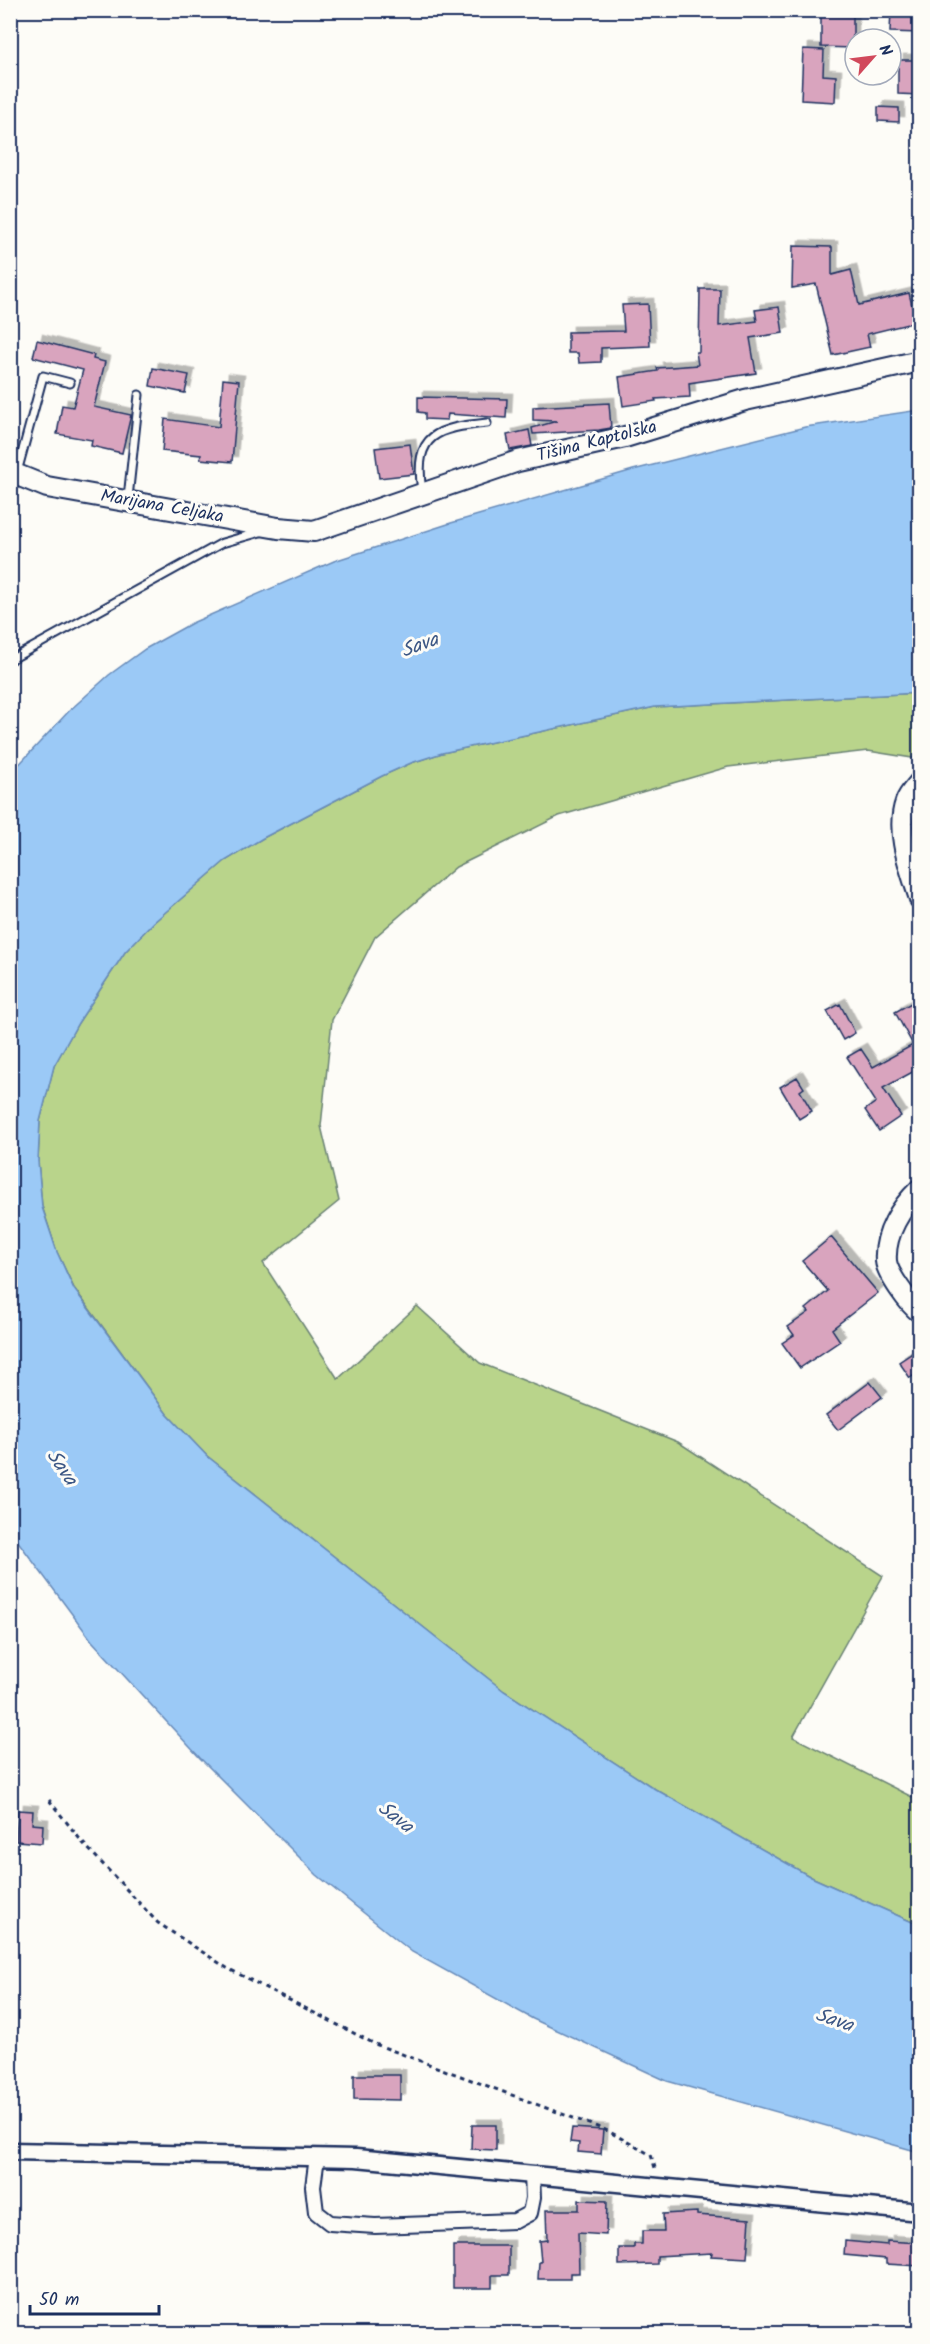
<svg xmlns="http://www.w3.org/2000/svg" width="930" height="2344" viewBox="0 0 930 2344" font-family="Kalam,sans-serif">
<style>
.green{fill:#b9d48b;stroke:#6a8274;stroke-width:1.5}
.water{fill:#9bc9f6;stroke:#688bb9;stroke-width:1.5}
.building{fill:#d9a4be;stroke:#1b2f5e;stroke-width:1.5;filter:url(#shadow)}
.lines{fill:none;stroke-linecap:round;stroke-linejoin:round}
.service-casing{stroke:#1b2f5e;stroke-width:11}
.minor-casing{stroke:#1b2f5e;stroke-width:18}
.tertiary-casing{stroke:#1b2f5e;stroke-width:21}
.secondary-casing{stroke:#1b2f5e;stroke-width:24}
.path{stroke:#1b2f5e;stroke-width:3;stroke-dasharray:4.5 4.5;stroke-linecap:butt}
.service{stroke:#fdfcf7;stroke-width:7}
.minor{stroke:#fdfcf7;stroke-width:14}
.tertiary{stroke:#fdfcf7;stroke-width:16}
.secondary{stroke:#fdfcf7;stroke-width:20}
.labels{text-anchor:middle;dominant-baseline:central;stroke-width:6;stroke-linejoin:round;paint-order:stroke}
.street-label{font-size:18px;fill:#1b2f5e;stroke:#fdfcf7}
.water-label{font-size:20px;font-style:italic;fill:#3b5684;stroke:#fdfcf7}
</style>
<defs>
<filter id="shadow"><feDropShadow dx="5.5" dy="-5.5" stdDeviation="0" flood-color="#0004"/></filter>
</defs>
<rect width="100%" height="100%" fill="#fdfcf7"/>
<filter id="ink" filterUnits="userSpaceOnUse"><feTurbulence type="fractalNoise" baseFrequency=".0167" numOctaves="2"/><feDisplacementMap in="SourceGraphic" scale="12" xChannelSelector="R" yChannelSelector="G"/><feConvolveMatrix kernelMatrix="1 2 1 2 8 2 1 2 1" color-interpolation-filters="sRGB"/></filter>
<g filter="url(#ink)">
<path class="green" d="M919 693V759L868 751 728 767 559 816 456 867 375 937 332 1020 321 1126 339 1201 263 1263 338 1379 417 1306 480 1363 678 1442 883 1576 793 1737 912 1797 919 1787V1925L811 1877 655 1789 504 1691 207 1456 167 1414 74 1288 57 1252 42 1206 38 1161 40 1121 54 1066 78 1023 125 952 154 922 225 861 263 838 382 776 411 763 442 753 655 707Z"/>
<path class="water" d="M919 410V693L655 707 442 753 411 763 382 776 263 838 225 861 154 922 125 952 78 1023 54 1066 40 1121 38 1161 42 1207 57 1252 74 1289 167 1414 207 1456 504 1691 655 1789 811 1877 919 1925V2152L667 2081 533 2019 412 1952 317 1875 200 1758 92 1641 11 1532V773L69 711 109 675 145 649 192 623 334 561 451 523 633 470 805 427Z"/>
<path class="building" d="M821 10H853V48L821 47Z
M891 10H920V33L890 32Z
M803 49 824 50 823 75 836 76 835 102 801 100Z
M898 60H920V95L898 94Z
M878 107 899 108V122L878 121Z
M793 246 832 247V275L851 270 859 305 909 293 916 322 867 334 870 347 833 355 816 284 792 288Z
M700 289H720L719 326 757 321 755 310 779 307 783 333 750 338 756 373 689 383 690 397 655 399 656 401 623 406 619 377 658 371 657 368 698 365 696 352H699Z
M648 304 650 346 601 348V362L579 363 578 353H568V332L624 331 622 305Z
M37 340 94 355 93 359 105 362 94 407 131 415 122 453 91 446 92 440 57 434 62 405 73 407 83 370 33 357Z
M153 368 189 375 185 393 150 386Z
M223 379 239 381 232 462 200 459 201 455 162 451 165 419 219 427Z
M418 397 507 399 506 418 448 414 447 420 425 419V413L418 412Z
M609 403 611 428 599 430 533 434 532 428 557 421 533 420V407Z
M529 430 532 446 510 450 507 435Z
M410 444 414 474 379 478 375 448Z
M920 998V1068L883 1088 901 1116 879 1131 865 1110 876 1102 847 1057 861 1049 873 1067 913 1045 895 1012Z
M840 1004 855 1033 843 1040 827 1011Z
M797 1077 804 1088 800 1091 812 1111 799 1119 780 1087Z
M831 1237 878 1293 832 1329 840 1341 800 1368 782 1343 794 1335 788 1327 809 1312 806 1309 828 1291 802 1261Z
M920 1348V1371L910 1378 899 1362Z
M870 1382 882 1397 838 1430 826 1415Z
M18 1810 33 1811 32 1824 43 1825 42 1843 16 1841Z
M354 2075H400V2100L354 2099Z
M472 2125H496V2150L471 2149Z
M572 2128 603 2130 601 2154 578 2152 579 2143 570 2142Z
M579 2200 607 2201 606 2235 578 2233 579 2273H570V2279H538L539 2262H541L539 2241 547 2240 546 2210H579Z
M697 2212V2215L750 2219 747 2258 711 2256 712 2253 657 2256V2264L619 2265V2248H634V2244H642V2231H664L663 2214Z
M845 2241 887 2245V2241L920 2243V2266L886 2264V2259L844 2255Z
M453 2246H509V2275H492V2288H453Z"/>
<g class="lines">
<g class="service-casing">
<path id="service" d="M17 472 43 376 70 383
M422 491C413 433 438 428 487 423
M128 498 139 395
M10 660 222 543 264 531"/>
</g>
<g class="minor-casing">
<path id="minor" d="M317 2157 313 2187 316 2212 330 2223 375 2226 515 2221 530 2213 533 2198 532 2175"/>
</g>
<g class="tertiary-casing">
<path id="tertiary" d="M10 2151 356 2158 920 2212"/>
</g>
<g class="secondary-casing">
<path id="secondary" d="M10 472 47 487 278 528 314 531 518 461 625 437 745 400 920 361
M920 782C915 788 908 795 906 802 895 832 911 870 920 899
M920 1189C901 1207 884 1234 886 1261 887 1273 909 1304 920 1312"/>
</g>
<path class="path" d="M49 1800 83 1843 158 1923 227 1968 375 2044 608 2131 651 2155 656 2171"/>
<use href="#service" class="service"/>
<use href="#minor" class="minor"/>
<use href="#tertiary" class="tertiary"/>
<use href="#secondary" class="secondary"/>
</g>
</g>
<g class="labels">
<g class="street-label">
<text transform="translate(597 442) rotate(-14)">Tišina Kaptolska</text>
<text transform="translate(162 507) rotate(10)">Marijana Celjaka</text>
</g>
<g class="water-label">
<text transform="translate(420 646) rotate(-20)">Sava</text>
<text transform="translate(61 1468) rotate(56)">Sava</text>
<text transform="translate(395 1818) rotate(38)">Sava</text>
<text transform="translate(834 2021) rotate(19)">Sava</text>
</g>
</g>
<rect width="930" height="2344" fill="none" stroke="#fdfcf7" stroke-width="36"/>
<rect x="18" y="18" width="894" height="2308" fill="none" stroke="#1b2f5e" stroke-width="2" filter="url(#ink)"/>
<g transform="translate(873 57) rotate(62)"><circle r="28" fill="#fdfcf7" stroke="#a3aaba" stroke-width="1.5"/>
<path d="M0-4.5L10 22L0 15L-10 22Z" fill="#d1495b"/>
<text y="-9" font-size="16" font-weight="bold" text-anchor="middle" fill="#1b2f5e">N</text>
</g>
<path d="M30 2305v9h129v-9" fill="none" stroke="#1b2f5e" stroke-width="3"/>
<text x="39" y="2305" font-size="18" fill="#1b2f5e" stroke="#fdfcf7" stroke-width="4.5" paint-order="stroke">50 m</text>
</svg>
